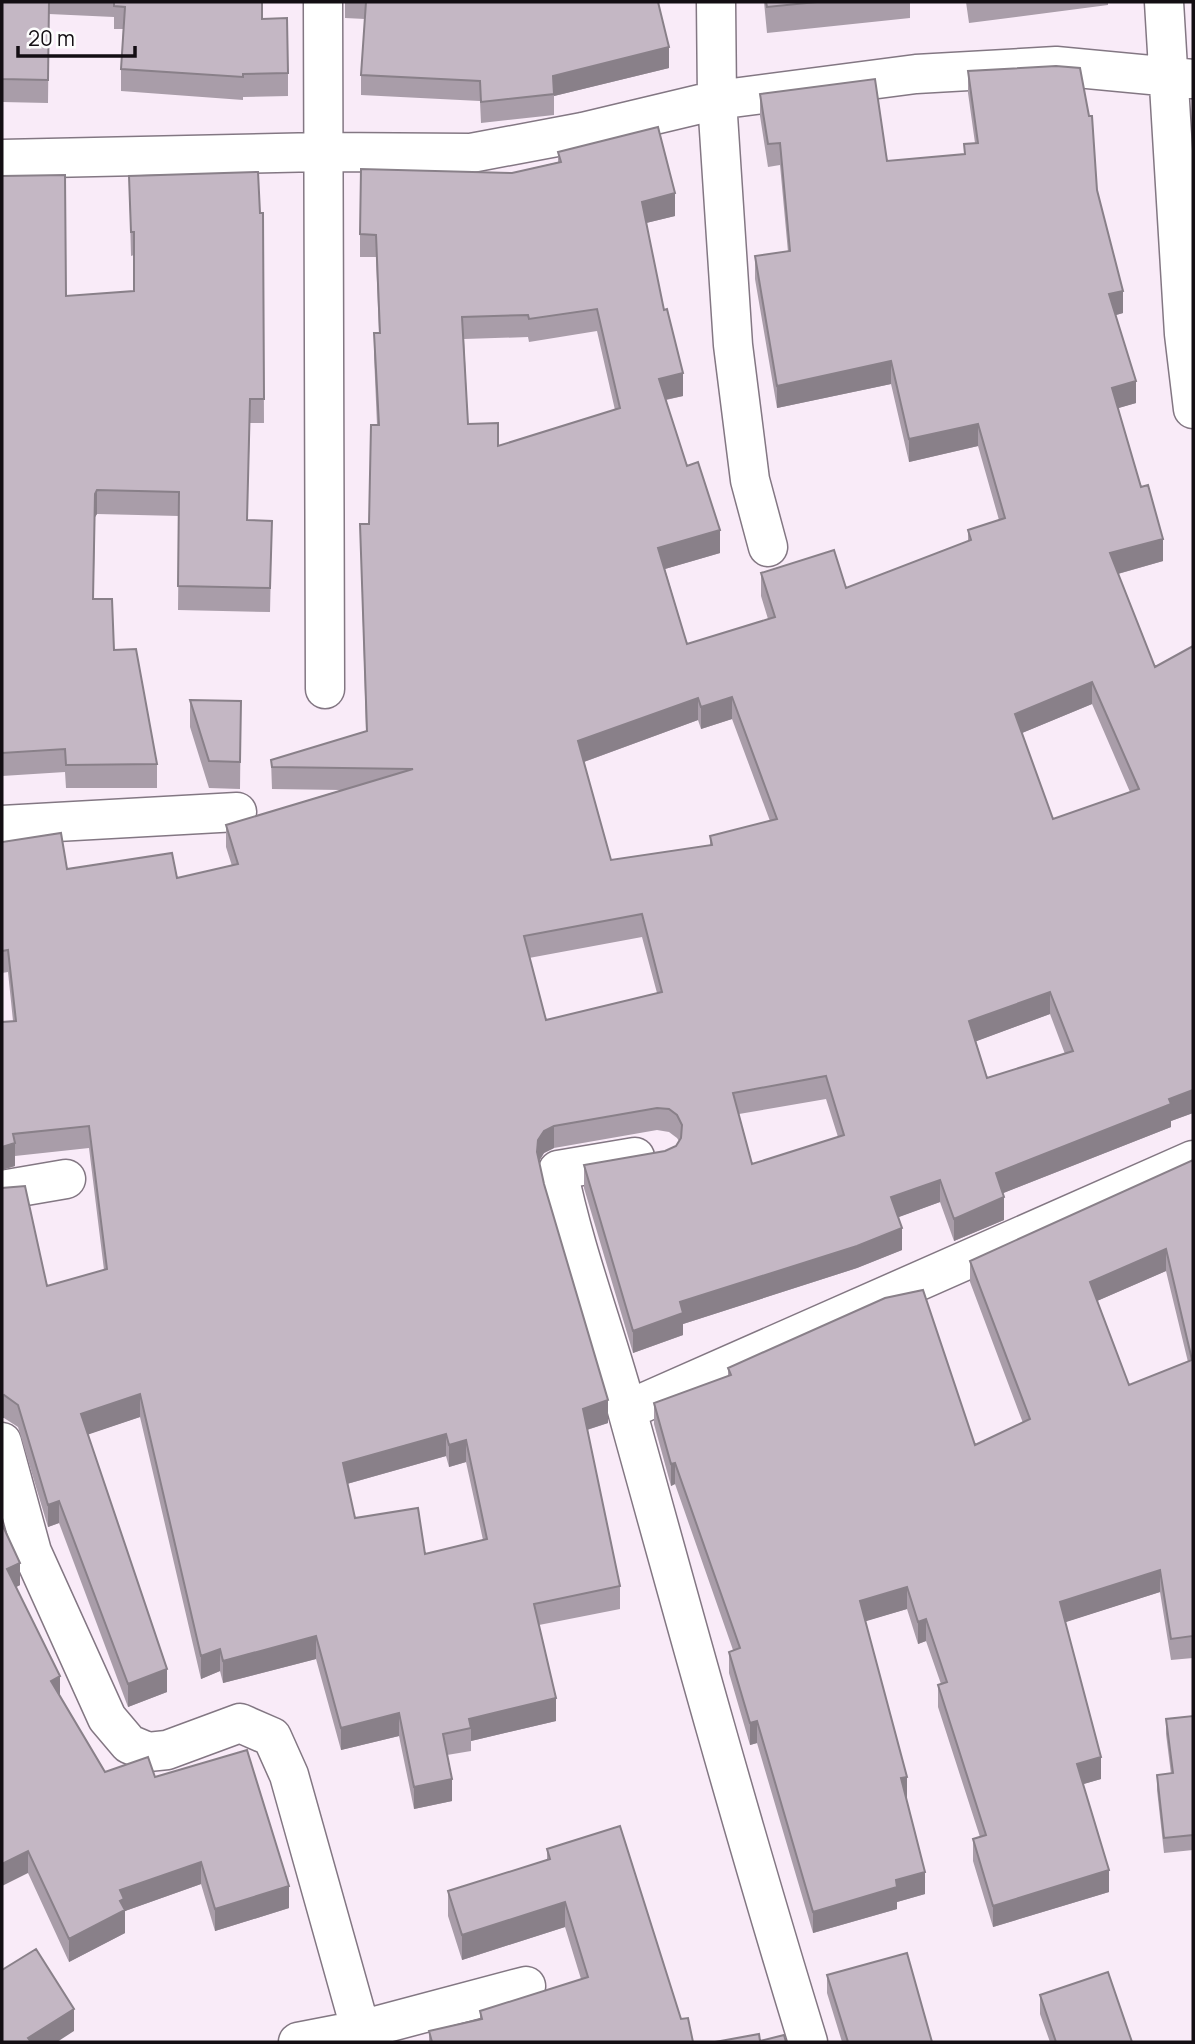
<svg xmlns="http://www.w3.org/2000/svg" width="1195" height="2044" viewBox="0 0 1195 2044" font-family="Manrope,sans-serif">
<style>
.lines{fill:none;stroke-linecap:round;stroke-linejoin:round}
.minor-casing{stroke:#837783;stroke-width:41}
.minor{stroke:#fff;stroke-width:38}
.wall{fill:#a99da9;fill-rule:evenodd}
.shaded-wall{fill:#898089}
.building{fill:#c4b7c4;stroke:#898089;stroke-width:2;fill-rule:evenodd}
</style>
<rect width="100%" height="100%" fill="#f9ebf8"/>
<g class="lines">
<g class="minor-casing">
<path id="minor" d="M323 2 325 689
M716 2 717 100 733 345 750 480 768 547
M1164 2 1184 334 1193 409
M2 159 321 152 471 153 583 132 717 100 916 74 1056 66 1193 79
M2 825 237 812
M635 1157 558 1170C575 1254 606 1332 628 1414 686 1624 744 1834 808 2042
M2 1190 66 1179
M627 1410 1193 1160
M2 1442 32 1552 107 1718 129 1744 148 1752 167 1750 240 1723 272 1737 289 1775 364 2042
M298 2042 360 2030 526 1986"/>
</g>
<use href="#minor" class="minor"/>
</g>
<path class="wall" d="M2 2H263L262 18 288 73V96L243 97V100L121 91V69L123 29H114V17L49 14 48 103 2 102Z
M345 2H658L669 68 554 96V115L481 123 480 101 361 95V75L365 19 345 18Z
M764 2H910V18L767 33Z
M966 2H1108V5L969 23Z
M968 71 1097 190 1123 313 1116 315 1136 403 1118 408 1163 561 1118 574 1155 667 1193 646V1113L1171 1121V1127L1003 1193 1004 1220 954 1241 940 1202 898 1217 902 1250 857 1268 683 1324V1335L633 1353 584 1188V1165L665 1151 676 1146 679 1141 677 1138 669 1132 657 1130 554 1148 544 1153 539 1161 544 1184 608 1423 587 1430 620 1586V1609L539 1625 556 1721 471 1741V1751L447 1755 452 1801 414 1809 399 1736 341 1750 316 1659 223 1683 220 1671 201 1679 140 1417 88 1434 167 1692 128 1707 59 1523 48 1527 18 1427 4 1418H2V1188L47 1286 104 1270 89 1148 15 1156V1166L2 1170V1022L13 1021 8 972 2 973V842L67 869 177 878 232 866 226 847V825L341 790 272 789 271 760 366 731 360 524H369L377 425 374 355V333H379L376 257H360V234L512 173 558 162V152L675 216 646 223 664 310 683 396 666 400 687 466 720 553 665 569 687 644 768 619 761 596V573L846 588 968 541V530L999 520 978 446 909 462 891 384 777 408 755 279V256L788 252 780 165 768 167 760 116V94L887 161 964 154V144L975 143 968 93ZM597 331 615 410 498 446 468 424 464 339 528 337 529 342ZM1092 704 1130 792 1053 819 1022 733ZM732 719 770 821 710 836V845L611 860 584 762 698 720 701 729ZM642 937 657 993 546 1020 529 958ZM1050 1014 1065 1054 987 1078 976 1041ZM826 1099 838 1137 752 1164 739 1114ZM446 1456 449 1467 466 1462 483 1540 425 1554 355 1518 347 1484Z
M2 176 66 296 134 291V255L131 256 129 176 263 213 264 423H250L247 520 272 521 270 612 178 610 179 516 97 514 95 517 93 599 114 650 157 764V788H66L65 772 2 776Z
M190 700 241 701 240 789 209 788 190 727Z
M1193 1160V1658L1171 1660 1160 1592 1065 1622 1101 1779 1083 1784 1109 1892 993 1927 973 1861V1839L980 1837 938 1707V1685L941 1684 926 1641 918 1644 907 1609 865 1621 907 1798 906 1799 925 1894 897 1902V1909L813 1933 757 1743 750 1745 729 1673V1652L733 1650 675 1484 671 1486 654 1424V1403L728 1376V1368L975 1445 1023 1423 970 1282V1261ZM1166 1271 1188 1362 1129 1385 1097 1301Z
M2 1524 20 1585 16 1587 60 1697 105 1772 155 1777 289 1908 215 1931 201 1884 125 1911V1933L69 1962 28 1873Z
M1193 1716V1850L1164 1853 1157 1790V1775L1171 1774 1166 1734V1719Z
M547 1849 681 2019 693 2042H429V2031L480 2019V2011L581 1979 565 1927 462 1960 448 1916V1891L547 1860Z
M827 1975 932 2042H842L827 1993Z
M1040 1995 1132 2042H1050L1040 2014Z"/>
<path class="shaded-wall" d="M669 47V68L554 96 553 76Z
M675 193V216L642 224V202Z
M1123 291V313L1109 317V294Z
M891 361V384L777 408V386Z
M683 373V396L659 401V379Z
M1136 381V403L1112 410V388Z
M978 424V446L909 462V439Z
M97 490V514L95 517 93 623 95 494Z
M720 530V553L658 571V548Z
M1163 539V561L1110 576V553Z
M1092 682V704L1015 736V714Z
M732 697V719L701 729V707Z
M698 698V720L578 764V741Z
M1050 992V1014L969 1044V1021Z
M1193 1090V1113L1171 1121V1127L996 1196V1173L1169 1099Z
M554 1126V1148L544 1153 538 1163 537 1152 538 1140 544 1131Z
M15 1143V1166L2 1170V1147Z
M940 1180V1202L891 1220V1197Z
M1004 1197V1220L954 1241V1219Z
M902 1228V1250L857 1268 683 1324V1335L633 1353V1331L680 1302Z
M1166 1249V1271L1090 1304V1282Z
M140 1394V1417L81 1437V1414Z
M4 1395V1418H2V1396Z
M608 1400V1423L583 1431V1409Z
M446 1434V1456L343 1485V1463Z
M466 1440V1462L449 1467V1445Z
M675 1463V1484L671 1486V1464Z
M59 1501V1523L48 1527V1505Z
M20 1563V1585L7 1592V1569Z
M1160 1570V1592L1060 1624V1602Z
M907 1587V1609L860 1623V1601Z
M926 1619V1641L918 1644V1622Z
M316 1636V1659L223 1683V1661Z
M220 1649V1671L201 1679V1656Z
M167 1669V1692L128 1707V1684Z
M60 1676V1699L51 1681Z
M556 1698V1721L471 1741V1728L469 1719Z
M399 1713V1736L341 1750V1728Z
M757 1721V1743L750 1745V1723Z
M1101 1757V1779L1077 1786V1764Z
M907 1777V1798L901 1800V1778Z
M452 1779V1801L414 1809V1787Z
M28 1851V1873L2 1886V1864Z
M201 1862V1884L125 1911V1933L69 1962V1939L120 1890Z
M1109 1870V1892L993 1927V1906Z
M925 1872V1894L897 1902V1909L813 1933V1912L896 1880Z
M289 1886V1908L215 1931V1909Z
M565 1902V1927L462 1960V1935Z
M74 2009V2031L57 2042H28V2038Z"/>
<path class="building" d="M2 2H49L48 80 2 79Z
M114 2H262V19L287 18 288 73 243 74V77L121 69 125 7 114 6Z
M366 2H658L669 47 553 76 554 94 481 102 480 81 361 75Z
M766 2H817L767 7Z
M1056 66 1080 68 1089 116H1092L1097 190 1123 291 1109 294 1136 381 1112 388 1141 487 1148 485 1163 539 1110 553 1155 667 1193 646V1090L1169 1099 1171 1104 996 1173 1004 1197 954 1219 940 1180 891 1197 902 1228 857 1246 680 1302 683 1313 633 1331 584 1165 665 1151 676 1146 681 1138 682 1125 677 1115 669 1109 657 1108 554 1126 544 1131 538 1140 537 1152 544 1184 608 1400 583 1409 620 1586 534 1604 556 1698 469 1719 471 1728 443 1734 452 1779 414 1787 399 1713 341 1728 316 1636 223 1661 220 1649 201 1656 140 1394 81 1414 167 1669 128 1684 59 1501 48 1505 18 1405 4 1395 2 1396V1188L25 1186 47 1286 107 1269 89 1126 13 1134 15 1143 2 1147V1022L16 1021 8 950 2 951V842L61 833 67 869 172 853 177 878 238 864 226 825 413 769 272 767 271 760 367 731 360 524H369L371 425H379L374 333H380L376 235 360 234 361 169 512 173 561 162 558 152 658 127 675 193 642 202 664 310 667 309 683 373 659 379 687 466 698 462 720 530 658 548 687 644 775 617 761 573 834 550 846 588 971 540 968 530 1005 518 978 424 909 439 891 361 777 386 755 256 790 251 780 143 768 144 760 94 875 79 887 161 965 154 964 144 978 143 968 71ZM597 309 620 408 498 446V423L468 424 462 317 528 315 529 319ZM1092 682 1139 789 1053 819 1015 714ZM732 697 777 819 710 836 712 845 611 860 578 741 698 698 701 707ZM642 914 662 992 546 1020 524 936ZM1050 992 1073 1051 987 1078 969 1021ZM826 1076 844 1135 752 1164 733 1093ZM446 1434 449 1445 466 1440 487 1539 425 1554 418 1508 355 1518 343 1463Z
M258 172 260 213H263L264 399H250L247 520 272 521 270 588 178 586 179 492 97 490 95 494 93 599H112L114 650 136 649 157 764 66 765 65 749 2 753V176L65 175 66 296 134 291V232H131L129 176Z
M190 700 241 701 240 762 209 761Z
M1193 1160V1636L1171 1639 1160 1570 1060 1602 1101 1757 1077 1764 1109 1870 993 1906 973 1839 986 1835 938 1685 947 1682 926 1619 918 1622 907 1587 860 1601 907 1777 901 1778 925 1872 896 1880 897 1887 813 1912 757 1721 750 1723 729 1652 740 1648 675 1463 671 1464 654 1403 731 1375 728 1368 885 1298 923 1290 975 1445 1030 1419 970 1261ZM1166 1249 1192 1360 1129 1385 1090 1282Z
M2 1524 20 1563 7 1569 60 1676 51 1681 105 1772 148 1757 155 1777 247 1750 289 1886 215 1909 201 1862 120 1890 124 1899 120 1901 125 1910 69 1939 28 1851 2 1864Z
M1193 1716V1835L1164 1838 1157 1775 1173 1773 1166 1719Z
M620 1826 681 2019 688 2018 693 2042H432L429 2031 482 2019 480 2011 588 1977 565 1902 462 1935 448 1891 550 1859 547 1849Z
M36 1949 74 2009 28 2038 31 2042H2V1970Z
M907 1953 932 2042H848L827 1975Z
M1108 1972 1132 2042H1056L1040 1995Z
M759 2034 760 2041 784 2035 786 2042H715Z"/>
<rect width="1195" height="2044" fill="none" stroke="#130e13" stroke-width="7"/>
<path d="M18 46v10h117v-10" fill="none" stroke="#130e13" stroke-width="3.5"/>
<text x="28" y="46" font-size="21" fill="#130e13" stroke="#fdfdfd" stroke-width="5" paint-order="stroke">20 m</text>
</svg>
